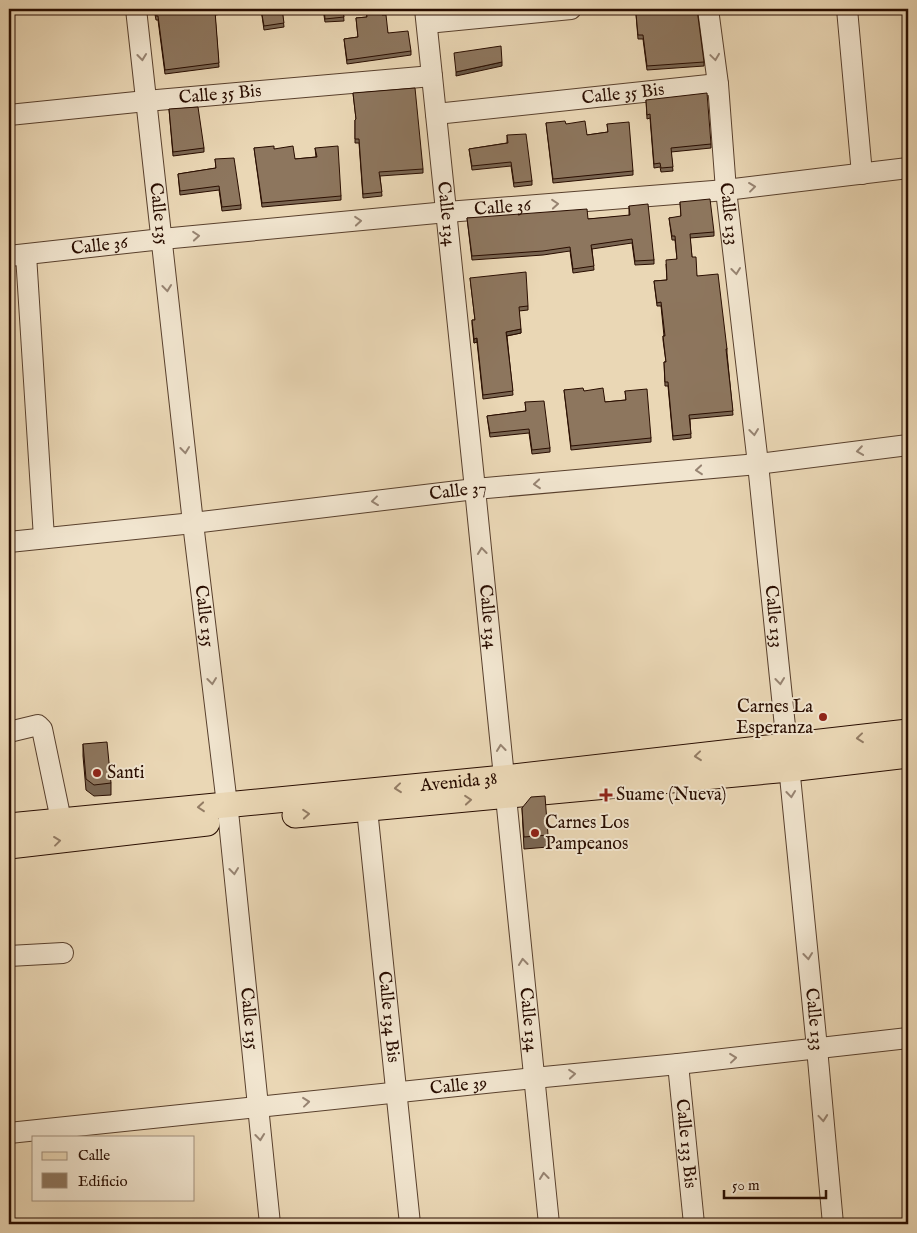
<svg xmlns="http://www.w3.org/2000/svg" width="917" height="1233" viewBox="0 0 917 1233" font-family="'IM FELL English',serif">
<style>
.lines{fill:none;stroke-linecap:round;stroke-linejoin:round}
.minor-casing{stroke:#59402d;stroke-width:22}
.major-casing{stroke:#290d00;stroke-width:27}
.minor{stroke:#f1e5cf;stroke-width:20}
.major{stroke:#ead7b5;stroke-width:25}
.wall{fill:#796551;stroke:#290d00}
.shaded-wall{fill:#635342;stroke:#290d00}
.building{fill:#8d765e;stroke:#290d00}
.oneway{stroke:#978472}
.oneway2{stroke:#937c64}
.poi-dot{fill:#8f2418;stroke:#f1e5cf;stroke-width:2}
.labels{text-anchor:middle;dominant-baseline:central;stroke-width:4;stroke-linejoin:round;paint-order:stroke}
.street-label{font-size:18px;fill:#290d00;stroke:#f1e5cf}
.poi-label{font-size:18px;fill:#290d00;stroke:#f1e5cf;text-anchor:start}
</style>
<rect width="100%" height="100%" fill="#ead7b5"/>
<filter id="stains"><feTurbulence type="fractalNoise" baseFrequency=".004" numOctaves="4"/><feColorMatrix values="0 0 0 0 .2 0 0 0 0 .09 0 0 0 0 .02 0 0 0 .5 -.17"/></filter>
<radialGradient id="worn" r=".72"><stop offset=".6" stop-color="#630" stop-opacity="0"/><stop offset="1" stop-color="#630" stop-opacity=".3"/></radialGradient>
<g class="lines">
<g class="minor-casing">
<g id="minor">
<path id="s1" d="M136 9 193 523 229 821 270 1224"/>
<path id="s2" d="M425 9 475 489 549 1224"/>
<path id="s3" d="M708 9 718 84 726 190 758 464 787 746 817 1048 833 1224"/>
<path d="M847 9 862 174"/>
<path d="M427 23 571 9"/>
<path id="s4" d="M436 114 718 84"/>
<path id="s5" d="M9 115 146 101 432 76"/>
<path d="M26 255 44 538"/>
<path id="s6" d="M9 256 162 239 447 212 726 190 908 168"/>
<path id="s7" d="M9 542 193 523 475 489 758 464 908 445"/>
<path d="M9 732 38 725 42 729 61 820"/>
<path id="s8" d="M367 809 410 1224"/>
<path d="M9 956 63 953"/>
<path id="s9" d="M678 1064 694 1224"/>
<path id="s10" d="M9 1133 534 1078 678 1064 908 1038"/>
</g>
</g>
<g class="major-casing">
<g id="major">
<path d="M295 815 789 769 908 755"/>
<path id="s11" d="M9 826 504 778 908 732"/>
<path d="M9 846 207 823"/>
</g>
</g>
<use href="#minor" class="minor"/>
<use href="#major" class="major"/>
</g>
<path class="wall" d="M154 9H258L215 15 219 67 165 74 158 20H156Z
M261 9H282L284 27 264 30Z
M323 9H343L344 21 325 22Z
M366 9H382V15L388 33 411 51V55L347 64 344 39 358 37 356 18 367 17Z
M636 14 704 62V66L647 70 643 39H638Z
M353 93 423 169V173L380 176 382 196 363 198 359 143H355V120L356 119Z
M646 100 711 144V148L671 152 673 171 661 172 660 167 654 168 650 118 647 119Z
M169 109 204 148V152L173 156Z
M546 123 566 124 587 135 608 132 607 124 633 171V175L553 183Z
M507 135 532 181V185L514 187 511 166 472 170 469 149 507 143Z
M254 148 274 149 295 159 316 157 315 148 341 196V200L262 207Z
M215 159 241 205V209L222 211 219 190 180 195 178 174 216 168Z
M680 202 714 232V236L690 238 692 257 697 276 727 349V353L733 415 690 419 691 438 673 440 668 386H665L664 362H666L663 340V336H664L661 306H657L654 281 667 280 666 264 677 259 675 240H672L669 218 681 217Z
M629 206 654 260V264L635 265 632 243 592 249 594 270 573 273 570 251 543 255 472 260 467 218 588 219 629 216Z
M470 278 528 306V310L519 311 521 333 507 336 513 395 483 399 477 342 474 343 472 324V320H475Z
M564 390 584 391 605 402 626 400 625 391 651 438V442L571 450Z
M525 402 550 448V452L532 454 529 433 490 437 487 416 526 411Z
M83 744 111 783V795L94 796 86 790 83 756Z
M522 808 548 835V847L524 849Z"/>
<path class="shaded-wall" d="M502 62V66L456 76V72Z
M521 329V333L506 336V332Z
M477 338V342L474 343V339Z"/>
<path class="building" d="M155 9H232L215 11 219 63 165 70 158 16H156Z
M261 9H282L284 23 264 26Z
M324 9H343L344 17 325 19Z
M366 9H382V15H386L388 33 408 31 411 51 347 60 344 39 358 37 356 18 367 17Z
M681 9H697L704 62 647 66 643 35H638L636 14Z
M501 46 502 62 456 72 454 53Z
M415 88 423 169 379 172 382 192 363 194 359 139H355V120L356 119 353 93Z
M707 93 711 144 671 148 673 167 661 168 660 163 654 164 650 114 647 115 646 100Z
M198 107 204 148 173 152 169 109Z
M565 121 566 124 585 121 587 135 608 132 607 124 629 122 633 171 553 179 546 123Z
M526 134 532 181 514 183 511 162 472 166 469 149 508 143 507 135Z
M274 146V149L293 146 295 159 317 157 315 148 338 146 341 196 262 203 254 148Z
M234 158 241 205 222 207 219 186 180 191 178 174 216 168 215 159Z
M710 199 714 232 690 234 692 257H696L697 276 718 274 727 349H726L733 411 689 415 691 434 673 436 668 382H665L664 362H666L663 336H665L661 302 657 303 654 281 667 280 666 260 677 259 675 236H672L669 218 681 216 680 202Z
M648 204 654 260 635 261 632 239 591 245 594 266 573 269 570 247 543 251 472 256 467 218 587 209 588 219 630 215 629 206Z
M526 272 528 306 519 307 521 329 506 332 513 391 483 395 477 338 474 339 472 320H475L470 278Z
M583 388 584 391 603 388 605 402 626 400 625 391 647 389 651 438 571 446 564 390Z
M544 401 550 448 532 450 529 429 490 433 487 416 526 411 525 402Z
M107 742 111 783 94 785 86 779 83 744Z
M545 796 548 835 524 837 522 808 531 797Z"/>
<defs><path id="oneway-chevron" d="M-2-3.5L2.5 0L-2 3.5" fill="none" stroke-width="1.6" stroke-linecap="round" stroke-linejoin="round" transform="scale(1.25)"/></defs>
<g class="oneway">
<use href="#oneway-chevron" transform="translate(142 57) rotate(84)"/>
<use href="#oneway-chevron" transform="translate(715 57) rotate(82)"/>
<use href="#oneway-chevron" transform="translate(752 187) rotate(-7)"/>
<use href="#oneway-chevron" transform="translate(555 204) rotate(-5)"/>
<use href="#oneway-chevron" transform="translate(358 221) rotate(-5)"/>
<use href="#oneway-chevron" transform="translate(196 236) rotate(-5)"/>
<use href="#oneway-chevron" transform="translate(736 271) rotate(83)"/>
<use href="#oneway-chevron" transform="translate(167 288) rotate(84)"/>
<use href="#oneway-chevron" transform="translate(754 432) rotate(83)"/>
<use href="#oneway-chevron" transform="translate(185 450) rotate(84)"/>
<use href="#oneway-chevron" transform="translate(860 451) rotate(172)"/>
<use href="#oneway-chevron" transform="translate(699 470) rotate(175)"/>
<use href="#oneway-chevron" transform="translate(537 484) rotate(175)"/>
<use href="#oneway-chevron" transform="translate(375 501) rotate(173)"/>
<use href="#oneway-chevron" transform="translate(482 551) rotate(-96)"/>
<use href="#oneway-chevron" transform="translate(212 681) rotate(83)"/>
<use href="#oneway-chevron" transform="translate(780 681) rotate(84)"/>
<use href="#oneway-chevron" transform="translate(501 748) rotate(-96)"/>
<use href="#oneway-chevron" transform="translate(791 794) rotate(84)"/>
<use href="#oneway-chevron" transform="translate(234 871) rotate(84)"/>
<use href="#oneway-chevron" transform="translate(808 956) rotate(84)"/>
<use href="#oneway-chevron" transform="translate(523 962) rotate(-96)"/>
<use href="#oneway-chevron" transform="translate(733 1058) rotate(-6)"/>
<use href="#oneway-chevron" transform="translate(572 1074) rotate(-5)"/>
<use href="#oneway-chevron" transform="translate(306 1102) rotate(-6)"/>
<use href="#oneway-chevron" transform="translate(823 1118) rotate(85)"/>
<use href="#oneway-chevron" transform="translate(260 1137) rotate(84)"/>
<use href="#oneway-chevron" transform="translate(544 1176) rotate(-96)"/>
</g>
<g class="oneway2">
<use href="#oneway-chevron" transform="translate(860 738) rotate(174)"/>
<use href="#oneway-chevron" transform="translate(698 756) rotate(174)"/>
<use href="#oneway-chevron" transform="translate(398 788) rotate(174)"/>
<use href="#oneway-chevron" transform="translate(468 800) rotate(-5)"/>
<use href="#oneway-chevron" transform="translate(201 807) rotate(175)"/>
<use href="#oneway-chevron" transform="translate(306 814) rotate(-5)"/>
<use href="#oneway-chevron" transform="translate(57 841) rotate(-7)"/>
</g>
<g class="poi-dot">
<circle cx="823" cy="717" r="5"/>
<circle cx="97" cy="773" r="5"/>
<path d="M603.5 787.5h5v5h5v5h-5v5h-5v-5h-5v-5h5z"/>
<circle cx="535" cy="833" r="5"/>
</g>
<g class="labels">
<g class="street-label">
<text stroke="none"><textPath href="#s5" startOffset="212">Calle 35 Bis</textPath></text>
<text stroke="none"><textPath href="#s4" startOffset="188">Calle 35 Bis</textPath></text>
<text stroke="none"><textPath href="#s6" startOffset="496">Calle 36</textPath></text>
<text stroke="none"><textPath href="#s1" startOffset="206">Calle 135</textPath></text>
<text stroke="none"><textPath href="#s2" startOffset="206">Calle 134</textPath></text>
<text stroke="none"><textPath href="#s3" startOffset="206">Calle 133</textPath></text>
<text stroke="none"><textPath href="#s6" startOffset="91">Calle 36</textPath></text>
<text stroke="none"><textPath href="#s7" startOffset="452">Calle 37</textPath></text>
<text stroke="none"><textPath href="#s1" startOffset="611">Calle 135</textPath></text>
<text stroke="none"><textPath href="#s2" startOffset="611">Calle 134</textPath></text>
<text stroke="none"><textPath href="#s3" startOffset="611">Calle 133</textPath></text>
<text stroke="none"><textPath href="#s11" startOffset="452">Avenida 38</textPath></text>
<text stroke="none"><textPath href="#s8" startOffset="209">Calle 134 Bis</textPath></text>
<text stroke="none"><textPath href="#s1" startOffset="1016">Calle 135</textPath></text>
<text stroke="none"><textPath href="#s2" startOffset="1016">Calle 134</textPath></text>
<text stroke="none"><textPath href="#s3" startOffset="1016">Calle 133</textPath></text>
<text stroke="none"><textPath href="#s10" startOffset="452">Calle 39</textPath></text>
<text stroke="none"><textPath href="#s9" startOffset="80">Calle 133 Bis</textPath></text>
</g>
<g class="poi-label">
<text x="813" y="707" text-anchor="end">Carnes La<tspan x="813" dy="21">Esperanza</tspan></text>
<text x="107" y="773">Santi</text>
<text x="616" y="795">Suame (Nueva)</text>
<text x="545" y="823">Carnes Los<tspan x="545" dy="21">Pampeanos</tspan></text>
</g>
</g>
<rect width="917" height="1233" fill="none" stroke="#ead7b5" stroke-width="30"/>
<rect x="10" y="10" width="897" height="1213" fill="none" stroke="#290d00" stroke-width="2.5"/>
<rect x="15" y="15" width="887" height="1203" fill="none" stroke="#290d00"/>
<rect x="32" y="1136" width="162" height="65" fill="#f1e5cf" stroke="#a18f7c"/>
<rect x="42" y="1152" width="25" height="8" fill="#ead7b5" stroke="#a18f7c"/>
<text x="78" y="1160" font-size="15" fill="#290d00">Calle</text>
<rect x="42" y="1173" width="25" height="15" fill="#8d765e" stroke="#a18f7c"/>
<text x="78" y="1186" font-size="15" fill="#290d00">Edificio</text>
<path d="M724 1190v8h102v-8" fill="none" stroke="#290d00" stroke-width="2.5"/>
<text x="732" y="1190" font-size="15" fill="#290d00" stroke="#f1e5cf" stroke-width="4" paint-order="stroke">50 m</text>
<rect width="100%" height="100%" filter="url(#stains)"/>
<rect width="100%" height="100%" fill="url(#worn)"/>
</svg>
